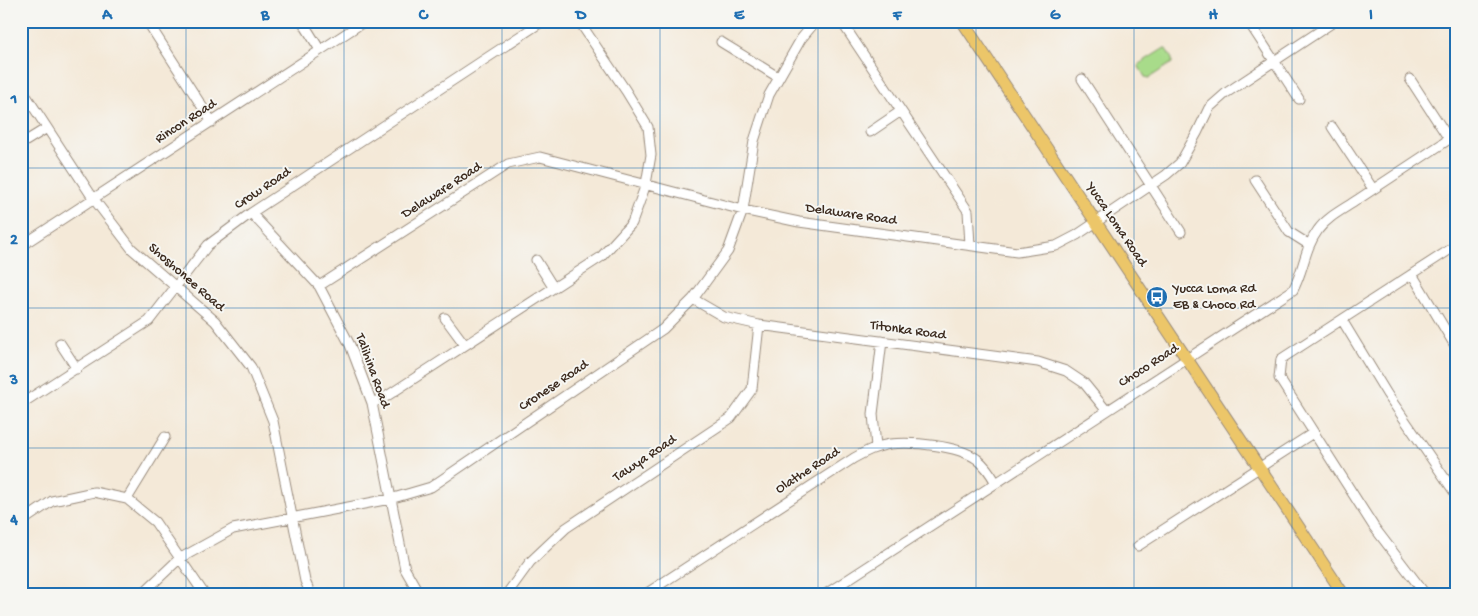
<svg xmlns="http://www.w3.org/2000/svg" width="1478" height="616" viewBox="0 0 1478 616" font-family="'Gochi Hand',sans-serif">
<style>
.green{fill:#a8db8a;stroke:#728254}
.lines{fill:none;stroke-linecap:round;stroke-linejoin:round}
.minor-casing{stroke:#988a7b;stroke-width:11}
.major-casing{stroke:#988a7b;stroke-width:13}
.minor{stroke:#fff;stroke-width:9}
.major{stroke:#ecc669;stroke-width:11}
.grid{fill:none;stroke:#1f6fb2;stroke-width:1;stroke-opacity:0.55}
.labels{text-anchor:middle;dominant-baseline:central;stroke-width:4;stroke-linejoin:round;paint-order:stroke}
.street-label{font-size:14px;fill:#3b2a1e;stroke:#f6f6f2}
.poi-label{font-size:14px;fill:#3b2a1e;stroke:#f6f6f2;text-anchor:start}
.neatline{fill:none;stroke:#1f6fb2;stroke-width:2}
.grid-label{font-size:16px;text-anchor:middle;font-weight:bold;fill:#1f6fb2}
</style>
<rect width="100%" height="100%" fill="#f6f6f2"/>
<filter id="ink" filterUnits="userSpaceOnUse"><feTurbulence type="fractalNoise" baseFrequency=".02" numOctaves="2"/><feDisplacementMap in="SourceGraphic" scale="10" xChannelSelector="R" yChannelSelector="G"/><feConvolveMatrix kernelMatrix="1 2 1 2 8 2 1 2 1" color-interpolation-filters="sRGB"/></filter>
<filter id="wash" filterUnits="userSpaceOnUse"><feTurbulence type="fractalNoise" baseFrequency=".0096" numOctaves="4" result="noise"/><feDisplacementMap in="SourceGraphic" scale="20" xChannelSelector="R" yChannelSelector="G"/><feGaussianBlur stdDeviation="1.12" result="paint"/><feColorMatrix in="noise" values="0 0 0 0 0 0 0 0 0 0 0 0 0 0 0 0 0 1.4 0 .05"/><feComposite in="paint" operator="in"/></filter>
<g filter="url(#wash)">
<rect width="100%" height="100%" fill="#f4e9d8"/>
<path class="green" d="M1163 49H1166L1172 59V63L1149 78 1145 77 1139 67V64Z"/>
</g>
<g filter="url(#ink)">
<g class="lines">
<g class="minor-casing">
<path id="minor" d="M147 21 212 122
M302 21 320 50
M841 21 968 211 970 245
M1248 21 1299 99
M721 42 778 77
M1082 79 1181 232
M1410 79 1449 139
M21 88 93 198 132 249 215 321 251 367 273 421 305 581 311 595
M1332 127 1373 189
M870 132 901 111
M21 144 47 128
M1255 180 1289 232 1308 244
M251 213 319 286 350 345 372 403 405 569 420 595
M21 246 365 21
M536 260 553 287
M1412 274 1457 349
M319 286 508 164 540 157 743 210 799 222 1017 252 1056 246 1077 235 1166 175 1180 163 1197 133 1209 108 1226 93 1335 21
M693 299 724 317 759 325 1038 362 1066 371 1084 383 1106 410
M445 318 465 345
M1342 320 1387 394 1457 496
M60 343 77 369
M372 403 384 398 601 257 632 223 646 184 651 155 648 127 626 91 579 21
M21 404 149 321 208 245 251 213 543 21
M876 447 873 414 882 341
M127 499 165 437
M21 522 52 501 94 492 127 499 155 522 205 595
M1138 546 1313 433
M141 595 179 559 233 529 390 499 431 487 663 329 693 299 728 251 743 210 754 141 769 95 801 39 816 21
M506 595 530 562 566 528 731 418 752 389 759 325
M644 595 854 458C865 452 876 446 890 444 913 442 957 445 977 459 985 465 991 474 996 483
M824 595 1293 290C1304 270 1304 249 1318 230 1327 217 1344 209 1357 200 1390 178 1424 156 1457 134
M1426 595 1374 527 1279 378 1281 359 1457 245"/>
</g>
<g class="major-casing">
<path id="major" d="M962 21 1344 595"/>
</g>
<use href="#minor" class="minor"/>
<use href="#major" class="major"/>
</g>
</g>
<path class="grid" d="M186 21V595M344 21V595M502 21V595M660 21V595M818 21V595M976 21V595M1134 21V595M1292 21V595M21 168H1457M21 308H1457M21 448H1457"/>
<defs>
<g id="bus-disc" transform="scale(1.125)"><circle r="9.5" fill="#1f6fb2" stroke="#f6f6f2"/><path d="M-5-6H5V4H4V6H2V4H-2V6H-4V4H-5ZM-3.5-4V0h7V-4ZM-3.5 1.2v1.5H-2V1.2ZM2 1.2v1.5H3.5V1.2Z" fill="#fff"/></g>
</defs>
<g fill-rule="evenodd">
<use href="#bus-disc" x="1157" y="297"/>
</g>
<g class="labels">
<g class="street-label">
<text transform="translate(186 122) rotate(-33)">Rincon Road</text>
<text transform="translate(263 189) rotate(-34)">Crow Road</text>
<text transform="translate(442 191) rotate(-33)">Delaware Road</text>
<text transform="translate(851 215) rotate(8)">Delaware Road</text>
<text transform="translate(1116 225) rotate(56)">Yucca Loma Road</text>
<text transform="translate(186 278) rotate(41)">Shoshonee Road</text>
<text transform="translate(908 331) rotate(8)">Titonka Road</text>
<text transform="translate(1149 366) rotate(-33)">Choco Road</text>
<text transform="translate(372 371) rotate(70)">Talihina Road</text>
<text transform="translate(554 386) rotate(-34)">Cronese Road</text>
<text transform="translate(645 459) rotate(-34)">Tawya Road</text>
<text transform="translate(808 471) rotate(-33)">Olathe Road</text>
</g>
<g class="poi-label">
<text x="1173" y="289">Yucca Loma Rd<tspan x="1173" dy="16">EB &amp; Choco Rd</tspan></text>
</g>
</g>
<rect width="1478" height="616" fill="none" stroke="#f6f6f2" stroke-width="55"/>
<rect x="28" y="28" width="1422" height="560" class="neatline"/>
<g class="grid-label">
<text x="107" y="19">A</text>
<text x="265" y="19">B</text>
<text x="423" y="19">C</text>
<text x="581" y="19">D</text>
<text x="739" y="19">E</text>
<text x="897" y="19">F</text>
<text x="1055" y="19">G</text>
<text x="1213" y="19">H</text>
<text x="1371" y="19">I</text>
<text x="14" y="103">1</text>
<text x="14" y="244">2</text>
<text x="14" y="384">3</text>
<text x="14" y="524">4</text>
</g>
</svg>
